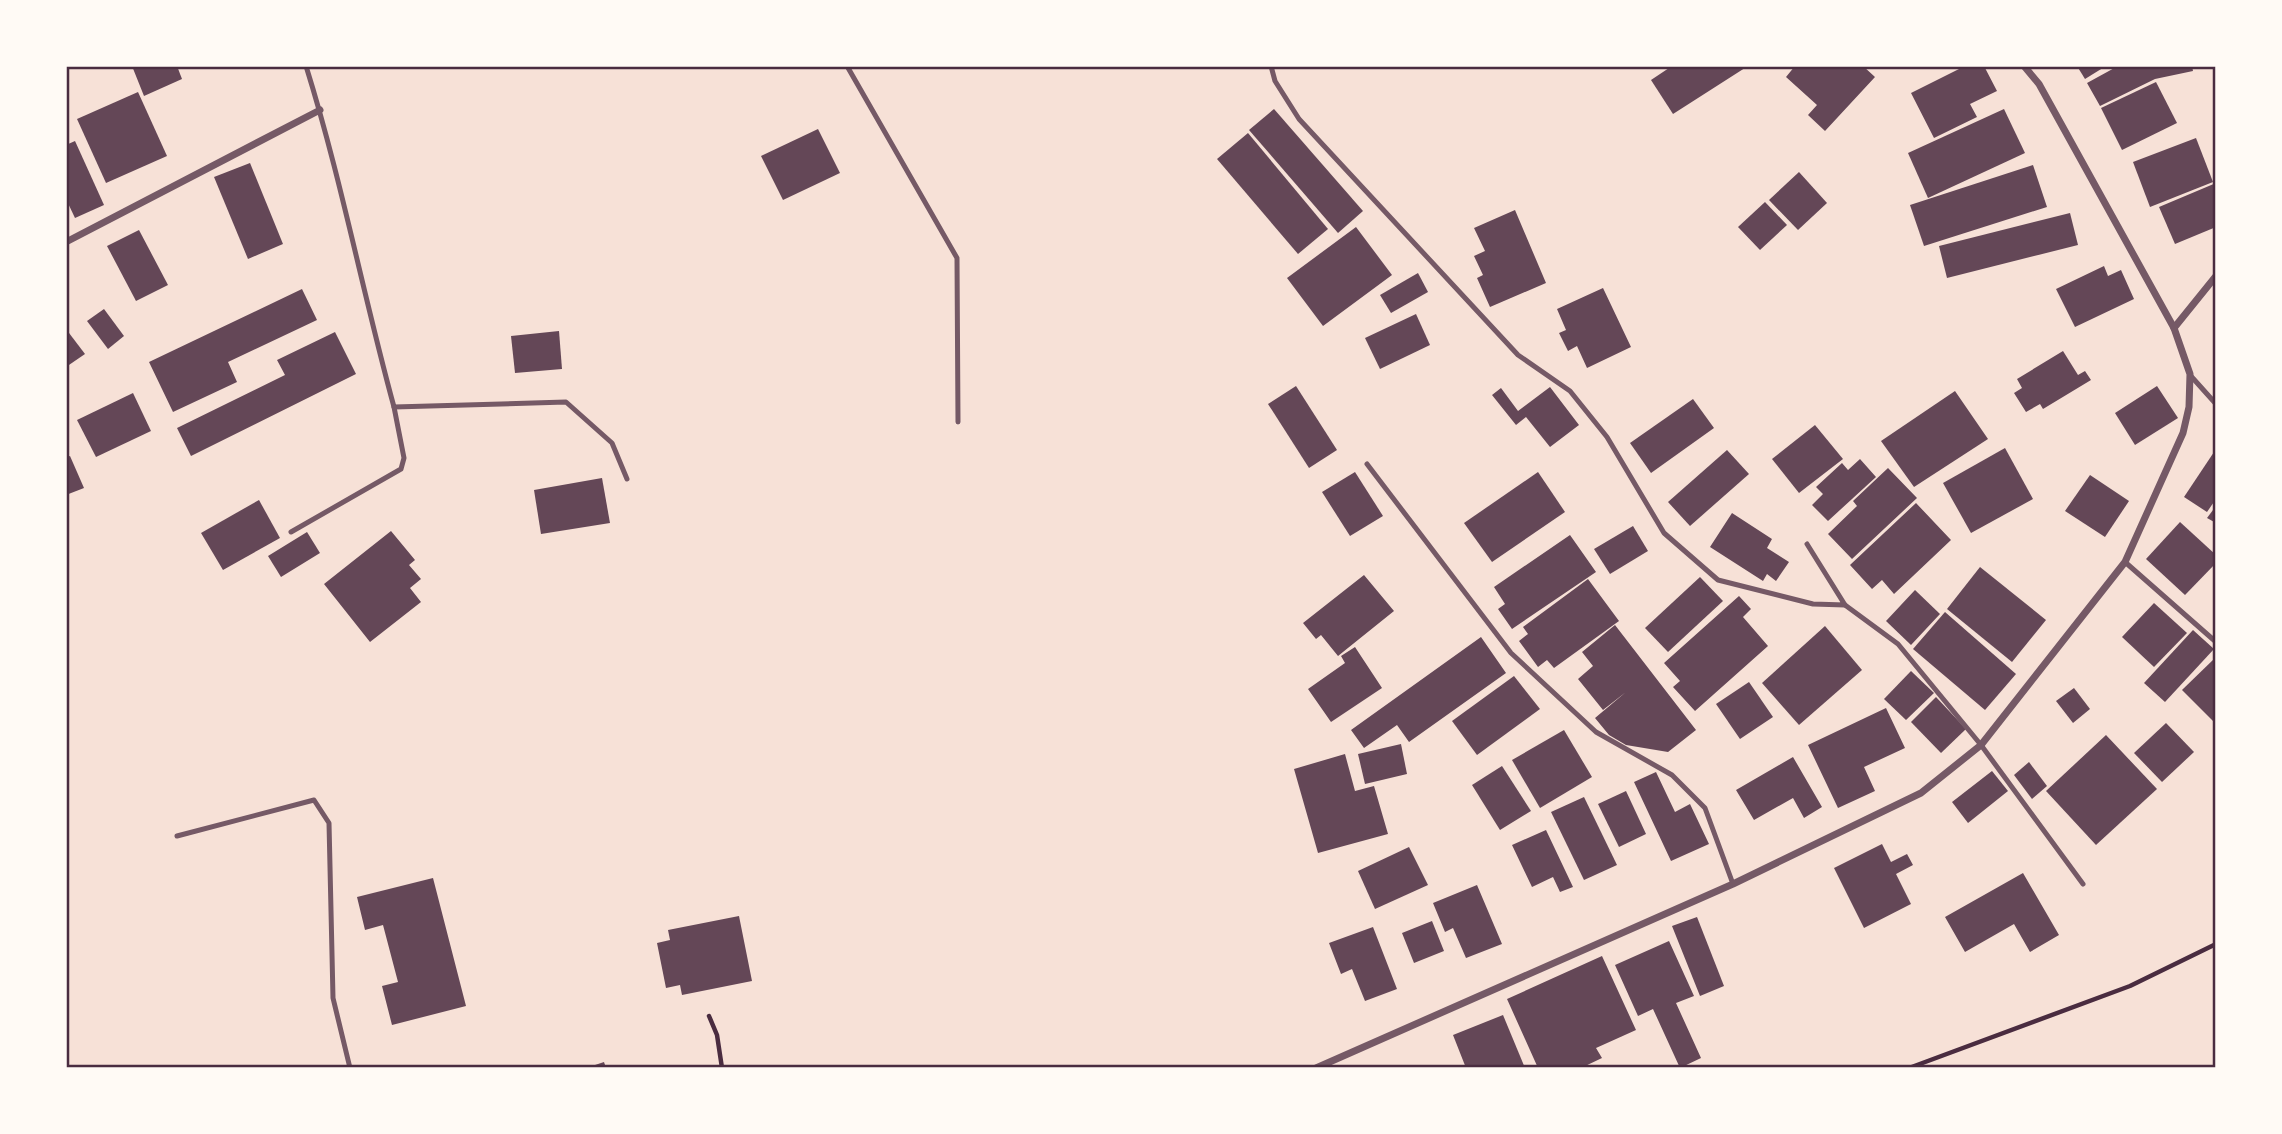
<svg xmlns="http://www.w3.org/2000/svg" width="2282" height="1134" font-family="Roboto,sans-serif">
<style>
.building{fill:#644757}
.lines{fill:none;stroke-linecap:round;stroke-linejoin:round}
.path{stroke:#4a2c40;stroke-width:4.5}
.service{stroke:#755966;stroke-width:5}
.minor{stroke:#755966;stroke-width:7}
.neatline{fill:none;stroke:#4a2c40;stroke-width:2.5}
</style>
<rect width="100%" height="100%" fill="#f7e1d7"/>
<g class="building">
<polygon points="132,66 177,66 182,79 144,96"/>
<polygon points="1672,66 1748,66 1673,114 1651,80"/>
<polygon points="1795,66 1863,66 1875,77 1825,131 1808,115 1817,105 1786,77"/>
<polygon points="1965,66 1984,66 1997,91 1970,104 1977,117 1934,138 1911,93"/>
<polygon points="2077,66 2106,66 2085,79"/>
<polygon points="2118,66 2192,66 2193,71 2155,79 2100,106 2087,83"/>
<polygon points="2156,82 2177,123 2122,150 2101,108"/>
<polygon points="138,92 167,156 106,183 77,119"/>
<polygon points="1274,109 1363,211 1338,233 1249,130"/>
<polygon points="2004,109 2025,153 1928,198 1908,153"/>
<polygon points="818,129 840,173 783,200 761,156"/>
<polygon points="1248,133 1328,229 1298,254 1217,159"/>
<polygon points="2196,138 2213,182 2150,207 2133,162"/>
<polygon points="75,141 104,205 75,218 66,199 66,145"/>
<polygon points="250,163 283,244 248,259 214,177"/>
<polygon points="2033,165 2047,207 1924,246 1910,205"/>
<polygon points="1799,172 1827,203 1798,230 1769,200"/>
<polygon points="2216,183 2216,227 2175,244 2159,207"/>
<polygon points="1765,202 1787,225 1760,250 1738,227"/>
<polygon points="1515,210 1546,283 1490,307 1477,278 1483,275 1474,256 1485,251 1474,228"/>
<polygon points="2070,213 2078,245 1947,278 1939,246"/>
<polygon points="1356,227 1392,275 1323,326 1287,278"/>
<polygon points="139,230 168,285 136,301 107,246"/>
<polygon points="2104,266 2108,276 2121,270 2134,299 2075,327 2056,289"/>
<polygon points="1418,273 1428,292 1391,313 1380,295"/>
<polygon points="1603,288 1631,347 1587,368 1577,346 1568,351 1559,333 1566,330 1557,309"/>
<polygon points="302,289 317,320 228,362 237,382 173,412 149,362"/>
<polygon points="104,309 124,336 108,349 87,321"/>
<polygon points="1416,314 1430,345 1380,369 1365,338"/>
<polygon points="66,329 85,354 66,367"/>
<polygon points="559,331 562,369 515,373 511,336"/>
<polygon points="335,332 356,374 191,456 177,428 285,375 277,360"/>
<polygon points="2063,351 2078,375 2085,371 2091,380 2043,409 2040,404 2026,412 2014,393 2022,388 2017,379"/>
<polygon points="1296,386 1337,450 1309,468 1268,404"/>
<polygon points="2157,386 2178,418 2135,445 2115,413"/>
<polygon points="1550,387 1579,425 1550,447 1526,417 1516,425 1492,395 1501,388 1518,411"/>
<polygon points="1955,391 1988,439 1914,487 1881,441"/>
<polygon points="133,393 151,431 96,457 77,420"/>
<polygon points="1693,399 1714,428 1651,473 1630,443"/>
<polygon points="1815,425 1843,459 1799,493 1772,459"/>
<polygon points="2005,448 2033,499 1971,533 1943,483"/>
<polygon points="2216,449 2216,499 2207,512 2184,497"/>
<polygon points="1727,450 1749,474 1690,526 1668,502"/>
<polygon points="70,456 84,488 66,495 66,457"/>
<polygon points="1860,459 1876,477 1828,521 1812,505 1823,494 1816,487 1842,463 1848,470"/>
<polygon points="1888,468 1917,498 1852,559 1828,534 1857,506 1853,501"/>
<polygon points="1355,472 1383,516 1350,536 1322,492"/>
<polygon points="1538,472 1565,512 1492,562 1464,523"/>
<polygon points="2090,475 2129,501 2105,537 2065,511"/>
<polygon points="602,478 610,523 541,534 534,490"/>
<polygon points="259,500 280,538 223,570 201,533"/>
<polygon points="1916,503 1951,540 1894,594 1882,580 1872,589 1850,565"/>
<polygon points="2216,506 2216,523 2207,518"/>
<polygon points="1732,513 1772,539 1767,548 1789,562 1776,581 1767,574 1763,581 1710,547"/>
<polygon points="2180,522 2216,555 2216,563 2185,595 2146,559"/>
<polygon points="1633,526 1648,551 1610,574 1594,549"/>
<polygon points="391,531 415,560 409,565 421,579 410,588 421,602 370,642 324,584"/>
<polygon points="307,532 320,553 281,577 268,556"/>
<polygon points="1570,535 1596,572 1512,629 1498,609 1505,604 1494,587"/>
<polygon points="1980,567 2046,620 2012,662 1947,609"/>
<polygon points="1364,575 1394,611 1338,656 1321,635 1316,639 1303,623"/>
<polygon points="1700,577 1723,601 1668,652 1645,628"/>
<polygon points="1588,579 1619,621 1554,668 1547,660 1538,667 1519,641 1528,634 1523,627"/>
<polygon points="1915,590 1940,614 1911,645 1886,621"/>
<polygon points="1739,596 1751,609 1743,617 1768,646 1695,711 1673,687 1680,681 1664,663"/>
<polygon points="2154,603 2187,633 2154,667 2122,637"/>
<polygon points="1945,612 2016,674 1985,710 1913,649"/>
<polygon points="1615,625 1696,730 1668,752 1626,745 1609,735 1595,718 1626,692 1603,710 1578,679 1593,666 1582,652"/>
<polygon points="1825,626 1862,670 1799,725 1762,683"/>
<polygon points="2193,630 2214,649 2165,702 2144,683"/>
<polygon points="1481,637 1506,673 1409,742 1397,725 1364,748 1351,730"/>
<polygon points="1355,647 1382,688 1331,722 1308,689 1345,663 1341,656"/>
<polygon points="2216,657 2216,724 2182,690"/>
<polygon points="1911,671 1934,693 1906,720 1884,699"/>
<polygon points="1514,676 1540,709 1477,755 1452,721"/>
<polygon points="1749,682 1773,717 1740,739 1716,704"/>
<polygon points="2074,688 2090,709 2073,723 2056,701"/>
<polygon points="1936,697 1966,729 1941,753 1911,722"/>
<polygon points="1886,708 1905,748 1864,767 1875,791 1838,808 1808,745"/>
<polygon points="2166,723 2194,752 2162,782 2134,753"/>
<polygon points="1564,730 1592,777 1540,808 1512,760"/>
<polygon points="2106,735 2157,789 2096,845 2046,791"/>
<polygon points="1401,744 1407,774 1365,784 1358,754"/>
<polygon points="1345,754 1355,791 1374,786 1388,834 1318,853 1294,769"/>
<polygon points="1793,757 1822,807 1804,818 1793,798 1754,820 1736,790"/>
<polygon points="2029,762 2047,786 2032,799 2014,775"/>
<polygon points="1502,766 1531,811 1500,830 1472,785"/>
<polygon points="1992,771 2008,791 1968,823 1952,802"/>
<polygon points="1656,772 1675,812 1690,804 1709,844 1671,861 1634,782"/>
<polygon points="1626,791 1646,834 1619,847 1598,804"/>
<polygon points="1584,797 1617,865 1584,880 1551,812"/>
<polygon points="1546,830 1573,887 1560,892 1553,877 1532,887 1512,845"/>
<polygon points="1882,844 1891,862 1907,854 1913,865 1896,874 1911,904 1864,928 1834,868"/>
<polygon points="1409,847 1428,885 1375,909 1358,871"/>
<polygon points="2023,873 2059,935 2030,952 2014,924 1965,952 1945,917"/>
<polygon points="433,878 466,1006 392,1025 382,986 398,982 383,925 365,930 357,897"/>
<polygon points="1477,885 1502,944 1466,958 1453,928 1445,932 1433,903"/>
<polygon points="739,916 752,981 682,995 680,985 666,988 657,943 670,940 668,930"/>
<polygon points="1697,917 1724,986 1700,996 1672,926"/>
<polygon points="1432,921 1444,951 1414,963 1402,933"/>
<polygon points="1373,927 1397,989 1365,1001 1352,969 1341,974 1329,943"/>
<polygon points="1669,941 1694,996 1676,1003 1701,1058 1680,1068 1653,1009 1638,1016 1615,965"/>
<polygon points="1602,956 1636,1030 1596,1048 1602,1058 1581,1068 1538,1068 1507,999"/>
<polygon points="1503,1015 1525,1068 1466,1068 1453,1035"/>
<polygon points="604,1062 606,1068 589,1068 589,1067"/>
</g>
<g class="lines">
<g class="path">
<polyline points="709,1016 717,1035 722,1068"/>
<polyline points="1909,1068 2130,986 2216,944"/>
</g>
<g class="service">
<path d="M306 66C341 178 363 294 394 407L566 402 612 443 627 479"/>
<polyline points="847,66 957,258 958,422"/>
<polyline points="1271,66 1275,81 1299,119 1518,355 1570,391 1607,437 1664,533 1718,580 1813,604 1845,605 1807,544"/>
<polyline points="2190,375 2216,404"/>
<polyline points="1367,464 1511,653 1596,732 1672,775 1705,808 1733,884"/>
<polyline points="291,532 401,469 404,458 394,407"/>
<polyline points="2125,562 2216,642"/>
<polyline points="1845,605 1898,644 1981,745 2083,884"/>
<polyline points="177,836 314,800 329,823 333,998 350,1068"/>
</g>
<g class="minor">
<polyline points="66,242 320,110"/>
<polyline points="2174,328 2216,276"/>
<polyline points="1316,1068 1733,884 1921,793 1981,745 2125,562 2183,433 2189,407 2190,374 2174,328 2039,84 2024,66"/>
</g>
</g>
<rect width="2282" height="1134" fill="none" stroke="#fffaf5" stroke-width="136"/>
<rect x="68" y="68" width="2146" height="998" class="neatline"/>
</svg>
